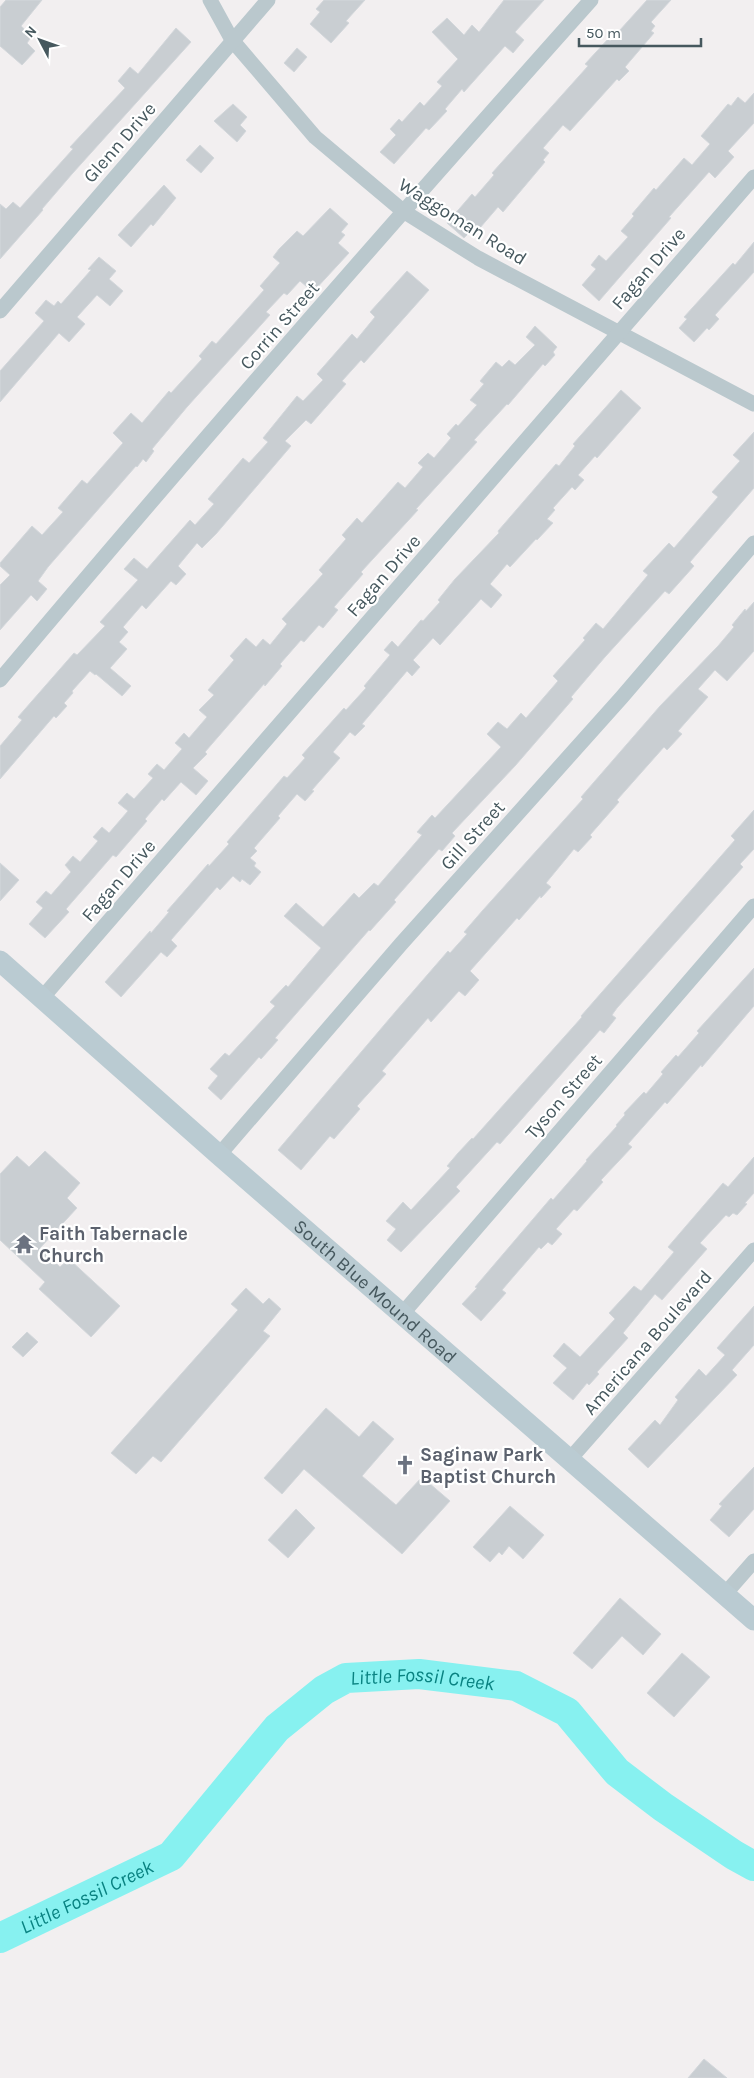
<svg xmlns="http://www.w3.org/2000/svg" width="754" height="2078" font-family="Karla,sans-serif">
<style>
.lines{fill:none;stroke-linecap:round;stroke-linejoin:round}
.river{stroke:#87f1f0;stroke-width:30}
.building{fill:#c9ced2;stroke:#d3d7db}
.minor{stroke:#bac8cd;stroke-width:15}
.secondary{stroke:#bacbd2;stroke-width:21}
.labels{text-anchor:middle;stroke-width:4.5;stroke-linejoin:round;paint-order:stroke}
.street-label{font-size:19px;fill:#46585e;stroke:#fff}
.worship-label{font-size:19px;font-weight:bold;fill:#5b616d;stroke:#fff;text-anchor:start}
.water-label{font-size:20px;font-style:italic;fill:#098281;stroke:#fff}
</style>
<rect width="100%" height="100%" fill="#f2eff0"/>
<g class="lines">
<path class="river" id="s1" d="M0 1938 171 1856 277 1728 324 1690 346 1678 419 1674 516 1686 567 1712 617 1772 663 1807 734 1855 754 1866"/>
</g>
<g class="building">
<polygon points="6,0 42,0 21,26 32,36 27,43 35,51 22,65 0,46 0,7"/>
<polygon points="324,0 365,0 346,21 349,23 331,43 310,24 320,12 316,9"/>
<polygon points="504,0 544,0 515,32 524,40 513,53 505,46 464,92 462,89 445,109 447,111 429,130 426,128 394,164 380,152 396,135 390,129 399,119 402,122 420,102 424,106 442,86 437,82 458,59 432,32 447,18 464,35 472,25 479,32"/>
<polygon points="647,0 671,0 651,22 655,26 651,31 654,33 625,67 629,71 619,81 617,79 570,131 563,125 543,148 549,153 543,160 545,162 503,212 498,207 473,236 470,232 464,238 447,223 472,194 475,197 494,175 492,173 588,66 585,64 608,39 610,41"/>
<polygon points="176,28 191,42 72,174 42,209 43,210 0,259 0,204 6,209 13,202 20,208 73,149 70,147 125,88 118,81 130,67 138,74"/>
<polygon points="297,48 307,57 294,72 284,63"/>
<polygon points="754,93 754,123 728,151 734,157 715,178 709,172 669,217 671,218 599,301 582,285 596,269 591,265 599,255 606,261 628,237 621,231 634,216 632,214 654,188 656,190 684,158 692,165 710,144 701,136 728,104 731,106 738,97 745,103"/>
<polygon points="233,104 247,117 240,125 246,131 237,142 214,121"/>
<polygon points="200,145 214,158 201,173 186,160"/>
<polygon points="164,185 176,198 153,226 151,224 131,247 118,235"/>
<polygon points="330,208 348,224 341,232 345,235 338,243 349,253 313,292 300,281 287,295 284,293 266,312 270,315 187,407 152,449 154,451 146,462 143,459 137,467 136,466 48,567 38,581 47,589 37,601 31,595 0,630 0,585 10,575 0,566 0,563 32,526 42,535 63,512 58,508 82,480 87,484 123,443 113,433 131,413 142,423 169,391 171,393 202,359 199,356 212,341 216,344 264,290 260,286 280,263 273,257 279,249 297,231 303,236"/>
<polygon points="754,242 754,272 715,315 719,319 709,330 707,328 694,342 679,328 687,319 684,317 733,263 735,265"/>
<polygon points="99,257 116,271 109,279 123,291 110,306 97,295 77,317 85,324 69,342 59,333 0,402 0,371 44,321 35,313 46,300 54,306 58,301 61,304 91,270 88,269"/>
<polygon points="407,271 429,290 364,363 361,360 342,381 346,384 311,424 306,420 285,441 291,446 216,534 202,548 197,543 178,566 186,574 176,585 171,581 146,609 142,605 123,627 128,632 119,642 127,649 110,668 131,686 122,696 96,674 95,675 90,671 72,691 73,693 64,703 67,706 56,718 54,716 0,779 0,746 22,720 18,717 74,653 77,655 105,626 100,622 138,580 124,569 134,558 147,569 190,520 195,525 214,504 208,499 243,458 249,463 268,442 263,438 297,396 303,401 323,380 317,374 352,334 357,339 375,317 370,312"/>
<polygon points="535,326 557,347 553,352 555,355 545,366 543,364 508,405 507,404 474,440 477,442 416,509 418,510 361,572 363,574 334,607 338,610 323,628 319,625 304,642 301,640 280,664 282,666 265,686 264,684 205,752 207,754 193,768 208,781 196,795 181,782 164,801 162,799 145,819 147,821 116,857 113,855 66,909 69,912 45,938 29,924 43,908 36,902 46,891 51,895 71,872 65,865 73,856 80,862 98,841 93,837 102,827 109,833 128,811 118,803 127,793 134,799 153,778 148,774 157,764 164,770 182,749 175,743 184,733 189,738 207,717 199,710 214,695 208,690 234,660 230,656 246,638 256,647 263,639 270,645 287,624 282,619 323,574 319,570 346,539 342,535 357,518 362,523 398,482 405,488 423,467 418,463 428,453 434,458 451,438 447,434 456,424 458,426 477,405 470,400 484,384 480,381 496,362 502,367 509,360 515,365 535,345 526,337"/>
<polygon points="621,390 641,408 597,458 595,456 578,475 584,480 575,490 572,487 553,508 555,510 547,519 553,523 537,540 536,539 510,567 507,564 490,584 502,595 491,608 481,599 440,645 433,638 413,660 420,667 412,676 407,671 362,724 365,726 355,736 350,732 333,752 340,758 312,790 314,791 305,801 297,794 278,816 280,818 254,848 257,851 250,858 256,863 254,866 261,872 250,885 242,879 240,882 233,876 220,890 217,887 171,940 177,946 167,957 161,952 121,997 105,982 150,931 151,933 169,912 167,911 208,864 209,866 229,844 227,842 284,776 287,778 297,767 305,758 302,755 344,708 346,710 366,688 364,686 390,655 384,650 392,641 398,647 421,620 423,621 440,602 438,600 455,579 499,533 498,531 556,464 559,466 575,446 573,444"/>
<polygon points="754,432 754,488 690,562 694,566 669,594 665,591 605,657 571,697 573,699 515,766 452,833 455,836 442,851 439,849 394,900 396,902 370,931 369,930 275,1038 278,1040 261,1059 259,1057 221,1100 208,1088 218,1076 210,1069 225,1053 229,1056 275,1006 270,1002 286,985 288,987 321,948 284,916 296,903 323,927 354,893 359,898 374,883 378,886 422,835 417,832 432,815 435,818 501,747 487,734 498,722 507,729 521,713 526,718 558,681 553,676 585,640 583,638 596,623 603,629 648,575 643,571 669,543 674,548 718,497 712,492 740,461 733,455"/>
<polygon points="754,602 754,651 727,681 715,670 698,689 708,697 678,731 682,734 667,750 664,747 617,800 619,802 590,835 592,837 578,852 574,849 546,883 551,887 541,898 540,896 519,920 517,918 470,971 479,980 465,996 459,991 431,1022 428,1018 382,1071 386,1074 357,1106 360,1109 334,1139 330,1136 301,1170 278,1150 396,1011 448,951 450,953 467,934 464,932 483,910 583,799 581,797 660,706 718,646 734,627 732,625 745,609 746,611"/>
<polygon points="754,810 754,849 740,864 743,867 617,1008 612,1015 616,1018 604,1033 600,1030 500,1144 497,1142 456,1187 460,1191 401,1252 387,1240 396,1229 386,1221 403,1202 411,1210 450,1168 447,1166 458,1153 472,1138 473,1139 582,1017 581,1016 735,840 731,836"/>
<polygon points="0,863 19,880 0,901"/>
<polygon points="754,968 754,1006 702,1067 701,1065 667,1104 665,1102 628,1144 632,1147 601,1180 603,1182 577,1211 574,1209 556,1229 562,1234 552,1245 548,1242 541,1249 539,1247 502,1290 506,1293 481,1321 462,1304 477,1288 475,1287 551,1198 553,1200 587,1161 586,1160 617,1126 616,1125 625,1115 624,1113 644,1092 646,1094 663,1074 661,1072 676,1055 678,1057 699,1033 697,1031"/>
<polygon points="45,1151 80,1183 67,1198 77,1208 40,1248 60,1267 69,1259 120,1306 91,1337 39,1289 45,1282 0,1240 0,1174 17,1156 29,1167"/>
<polygon points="754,1157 754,1193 745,1203 747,1204 737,1215 733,1213 729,1217 726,1215 700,1243 707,1249 662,1300 655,1294 623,1333 628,1338 597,1372 599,1374 589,1385 587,1383 573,1400 553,1383 567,1368 553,1356 564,1343 580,1357 615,1319 609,1313 634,1286 641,1291 674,1252 668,1247 723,1183 728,1187"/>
<polygon points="246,1288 263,1304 269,1298 281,1309 263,1331 270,1336 161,1462 153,1456 136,1474 111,1453 238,1310 231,1304"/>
<polygon points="754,1306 754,1345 732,1370 737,1375 648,1468 628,1449 655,1420 660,1425 678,1400 675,1397 699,1369 706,1376 725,1355 717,1348"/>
<polygon points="27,1332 38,1342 23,1357 12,1347"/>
<polygon points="326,1408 359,1437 373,1421 394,1439 362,1476 396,1505 422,1477 450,1501 402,1554 304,1469 282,1494 264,1478"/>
<polygon points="754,1467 754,1509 729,1537 710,1520 722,1506 719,1504"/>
<polygon points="510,1506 544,1535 523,1559 509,1546 502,1555 499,1552 490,1562 473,1547"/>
<polygon points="296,1509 315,1528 288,1558 268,1540"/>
<polygon points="620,1598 661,1634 643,1655 622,1636 592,1669 573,1653"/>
<polygon points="682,1653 710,1677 674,1717 647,1693"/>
<polygon points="704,2059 727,2078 688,2078"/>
</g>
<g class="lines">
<g class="minor">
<polyline points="210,0 232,40 315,137 403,211 478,258 754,404"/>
<polyline points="0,311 268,0"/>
<path d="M0 680C193 450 391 224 591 0"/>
<polyline points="42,998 754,177"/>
<polyline points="219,1155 401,944 622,697 754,543"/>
<polyline points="403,1313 754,906"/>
<polyline points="570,1459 754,1250"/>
<polyline points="725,1594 754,1561"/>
</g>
<path class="secondary" id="s2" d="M0 961 219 1155 754 1620"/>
</g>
<defs>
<symbol id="temple-bare" viewBox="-9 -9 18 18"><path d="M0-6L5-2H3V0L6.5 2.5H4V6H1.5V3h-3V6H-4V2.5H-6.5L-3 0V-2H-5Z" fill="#6b7280" stroke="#fff" stroke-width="2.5" paint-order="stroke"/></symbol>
<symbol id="church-bare" viewBox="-9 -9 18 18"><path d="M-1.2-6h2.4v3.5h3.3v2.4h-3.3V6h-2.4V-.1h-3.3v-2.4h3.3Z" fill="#6b7280" stroke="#fff" stroke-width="2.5" paint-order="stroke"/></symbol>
</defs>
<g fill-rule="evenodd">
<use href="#temple-bare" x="10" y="1230" width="28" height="28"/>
<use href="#church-bare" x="391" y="1451" width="28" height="28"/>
</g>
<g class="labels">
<g class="street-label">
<text transform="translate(119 142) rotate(-49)" y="7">Glenn Drive</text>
<text transform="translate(463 221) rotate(32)" y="7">Waggoman Road</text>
<text transform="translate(648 268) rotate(-49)" y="7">Fagan Drive</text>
<text transform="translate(279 325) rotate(-49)" y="7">Corrin Street</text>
<text transform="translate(383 575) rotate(-49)" y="7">Fagan Drive</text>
<text transform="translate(472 835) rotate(-48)" y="7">Gill Street</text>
<text transform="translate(118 880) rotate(-49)" y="7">Fagan Drive</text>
<text transform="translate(563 1096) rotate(-49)" y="7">Tyson Street</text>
<text dy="7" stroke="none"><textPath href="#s2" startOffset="500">South Blue Mound Road</textPath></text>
<text transform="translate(647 1342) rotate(-49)" y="7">Americana Boulevard</text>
</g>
<g class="worship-label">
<text x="39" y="1240">Faith Tabernacle<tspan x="39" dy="22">Church</tspan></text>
<text x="420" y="1461">Saginaw Park<tspan x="420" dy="22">Baptist Church</tspan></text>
</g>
<g class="water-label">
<text dy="7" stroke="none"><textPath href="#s1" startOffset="518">Little Fossil Creek</textPath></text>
<text dy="7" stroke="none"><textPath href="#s1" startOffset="96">Little Fossil Creek</textPath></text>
</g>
</g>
<g transform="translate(40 40) rotate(311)" stroke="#ffffff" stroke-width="4" paint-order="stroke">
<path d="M0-4L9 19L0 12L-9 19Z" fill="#46585e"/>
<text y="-8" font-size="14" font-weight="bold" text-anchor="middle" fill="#46585e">N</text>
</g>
<path d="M579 38v8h122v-8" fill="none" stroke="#46585e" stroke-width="2.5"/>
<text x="586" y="38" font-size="15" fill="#46585e" stroke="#ffffff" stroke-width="4" paint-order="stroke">50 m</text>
</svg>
